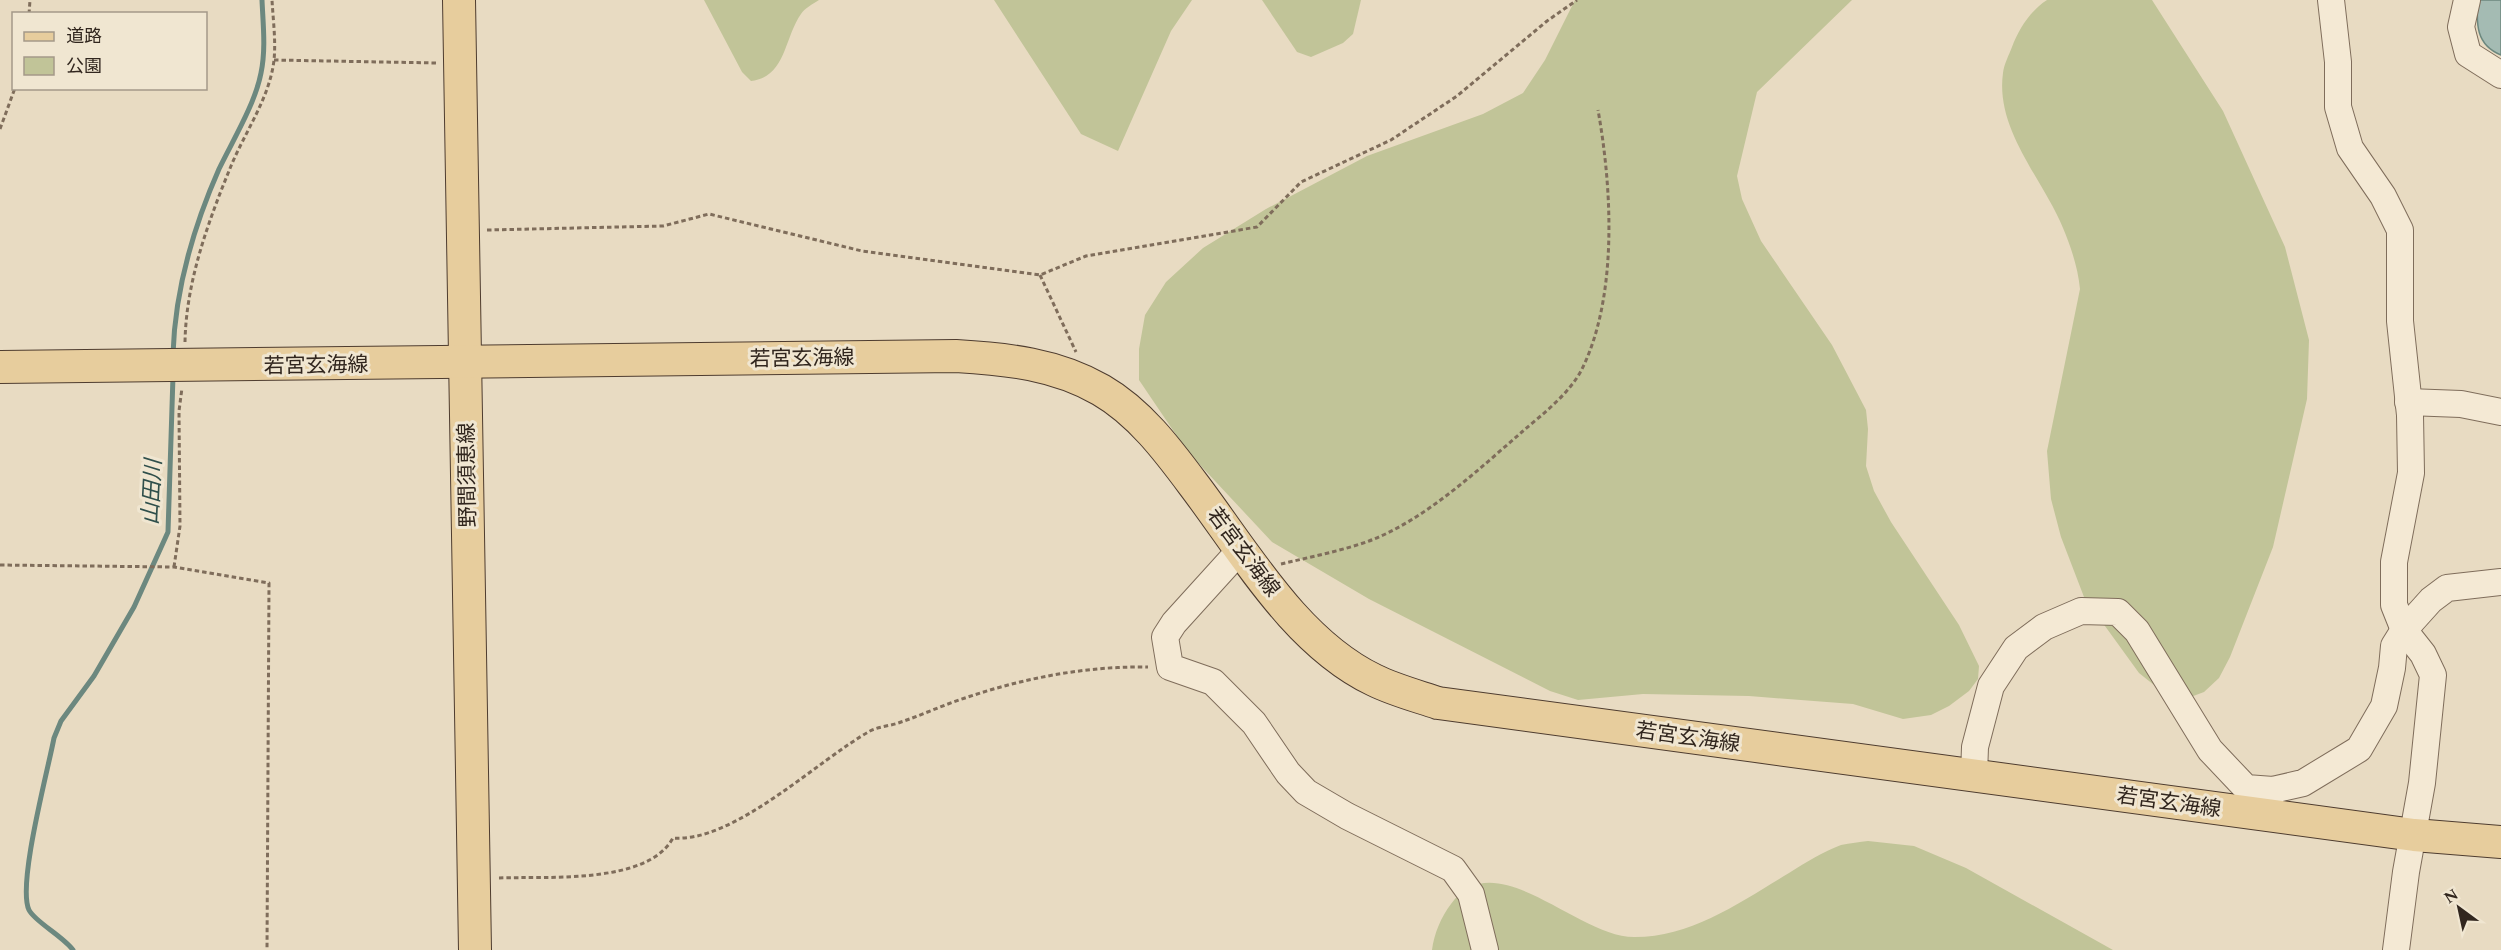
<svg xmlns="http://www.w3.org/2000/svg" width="2501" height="950" font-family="Spectral,'Noto Sans JP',serif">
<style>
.green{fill:#c1c498}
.water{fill:#a4bbb3;stroke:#6c887f;stroke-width:1.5}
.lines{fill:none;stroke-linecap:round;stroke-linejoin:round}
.stream{stroke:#6c887f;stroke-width:5}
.minor-casing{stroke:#7f6d5b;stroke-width:28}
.major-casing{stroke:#4e3c2f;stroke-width:34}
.path{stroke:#7f6d5b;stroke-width:3;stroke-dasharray:4.5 3;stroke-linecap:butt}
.minor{stroke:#f4e9d4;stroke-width:26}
.major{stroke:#e7cd9d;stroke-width:32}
.labels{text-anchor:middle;stroke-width:6;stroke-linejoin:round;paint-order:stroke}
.street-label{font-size:21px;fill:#31261e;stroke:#f0e6d1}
.water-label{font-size:22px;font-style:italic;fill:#2f4f4b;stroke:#f0e6d1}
</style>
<rect width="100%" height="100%" fill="#e8dbc2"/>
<g class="green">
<path d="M704 0H819C813 4 805 8 801 14 784 38 786 77 751 81L742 72Z"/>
<polygon points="994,0 1192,0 1171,31 1118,151 1081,134"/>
<polygon points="1262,0 1361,0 1353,34 1343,43 1311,57 1297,52"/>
<polygon points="1575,0 1852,0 1757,92 1737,176 1742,199 1761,241 1832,345 1866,410 1868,429 1866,466 1874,491 1891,522 1959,625 1979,666 1978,679 1969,691 1949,706 1931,715 1903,719 1853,704 1749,696 1643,694 1578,700 1550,691 1369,599 1272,542 1187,451 1139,380 1139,349 1145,315 1166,282 1203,248 1266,209 1367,156 1483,114 1523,93 1545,60"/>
<path d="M2047 0H2152L2223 111 2285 247 2309 340 2307 399 2273 547 2230 657 2219 678 2204 692 2188 698 2169 697 2139 673 2084 597 2061 537 2051 499 2047 451 2080 289C2078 268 2071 247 2063 228 2043 179 1995 130 2003 73 2004 64 2009 55 2012 47 2019 29 2030 11 2047 0Z"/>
<path d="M1868 841 1914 846 1966 868 2113 950H1432C1434 934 1441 917 1451 904 1495 841 1578 938 1635 937 1692 937 1742 901 1789 873 1806 862 1823 852 1841 845 1850 843 1860 842 1868 841Z"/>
</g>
<path class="water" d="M2478 0H2501V55C2476 45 2476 24 2478 0Z"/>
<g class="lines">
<g class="stream">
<path d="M173 354C175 290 193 228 219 169 233 140 255 104 261 73 266 49 263 24 262 0"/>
<path d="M73 950C63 936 35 922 29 910 17 885 48 770 54 738L61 721 94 676 134 607 168 532 173 376"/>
</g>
<defs>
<g id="minor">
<polyline points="2331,0 2338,62 2338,107 2350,148 2383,196 2400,230 2400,321 2410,415 2411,473 2394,562 2394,605 2404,630 2423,654 2433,675 2422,783 2406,872 2396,950"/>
<polyline points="2467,0 2461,27 2468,54 2501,75"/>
<polyline points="2408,402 2461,404 2501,412"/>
<polyline points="1242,548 1174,623 1165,637 1170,667 1213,682 1254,723 1288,773 1306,792 1347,816 1453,869 1471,894 1485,950"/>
<polyline points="1974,775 1975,747 1991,686 2016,648 2044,627 2081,611 2118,612 2137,631 2210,750 2246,788 2273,790 2303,783 2359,749 2384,706 2392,668 2394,646 2404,630 2431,600 2447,588 2501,582"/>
</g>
<g id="major">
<polyline points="459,0 475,950"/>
<path d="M0 367 956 356C1007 359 1056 364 1101 390 1139 412 1167 449 1193 484 1244 551 1295 642 1374 680 1394 690 1417 696 1438 703L2414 835 2501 842"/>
</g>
</defs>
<use href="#minor" class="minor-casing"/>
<use href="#major" class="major-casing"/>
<g class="path">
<polyline points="29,14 30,0"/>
<polyline points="274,60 437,63"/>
<polyline points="0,129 15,88"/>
<polyline points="487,230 663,226 709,214 862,251 1040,275 1086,256 1257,227 1301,182 1391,140 1457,96 1547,21 1577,0"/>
<polyline points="1040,275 1076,352"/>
<path d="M185 342C186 282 208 222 231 166 245 132 270 97 274 60 276 41 273 19 272 0"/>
<path d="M1281 564C1310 557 1341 551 1369 541 1425 520 1478 470 1523 431 1543 414 1570 393 1582 369 1618 296 1612 188 1598 110"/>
<polyline points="0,565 174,567 269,583 267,950"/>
<polyline points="174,567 180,526 179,411 182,388"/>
<path d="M499 878C547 876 647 885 673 838 734 843 818 760 870 731 880 726 891 726 901 722 922 715 943 705 965 698 1024 678 1086 666 1148 667"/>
</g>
<use href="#minor" class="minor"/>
<use href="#major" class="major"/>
</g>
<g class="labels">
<g class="street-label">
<text transform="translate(802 358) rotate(-1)" y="7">若宮玄海線</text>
<text transform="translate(316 365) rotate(-1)" y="7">若宮玄海線</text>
<text transform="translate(467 475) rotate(-91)" y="7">野間須恵線</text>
<text transform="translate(1244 552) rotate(53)" y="7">若宮玄海線</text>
<text transform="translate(1688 737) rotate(8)" y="7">若宮玄海線</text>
<text transform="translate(2169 802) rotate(8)" y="7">若宮玄海線</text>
</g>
<g class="water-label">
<text transform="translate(151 492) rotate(-87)" y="8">山田川</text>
</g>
</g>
<rect x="12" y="12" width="195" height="78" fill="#f0e6d1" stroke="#a49989" stroke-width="1.5"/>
<rect x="24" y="32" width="30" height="9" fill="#e7cd9d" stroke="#a49989" stroke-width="1.5"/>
<text x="66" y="42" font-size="18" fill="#31261e">道路</text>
<rect x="24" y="57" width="30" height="18" fill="#c1c498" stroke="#a49989" stroke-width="1.5"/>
<text x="66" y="72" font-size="18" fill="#31261e">公園</text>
<g transform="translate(2459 908) rotate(327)" stroke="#f0e6d1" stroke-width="4.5" paint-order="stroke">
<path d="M0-4.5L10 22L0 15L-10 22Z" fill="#31261e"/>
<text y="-9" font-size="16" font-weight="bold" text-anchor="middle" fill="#31261e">N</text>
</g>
</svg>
